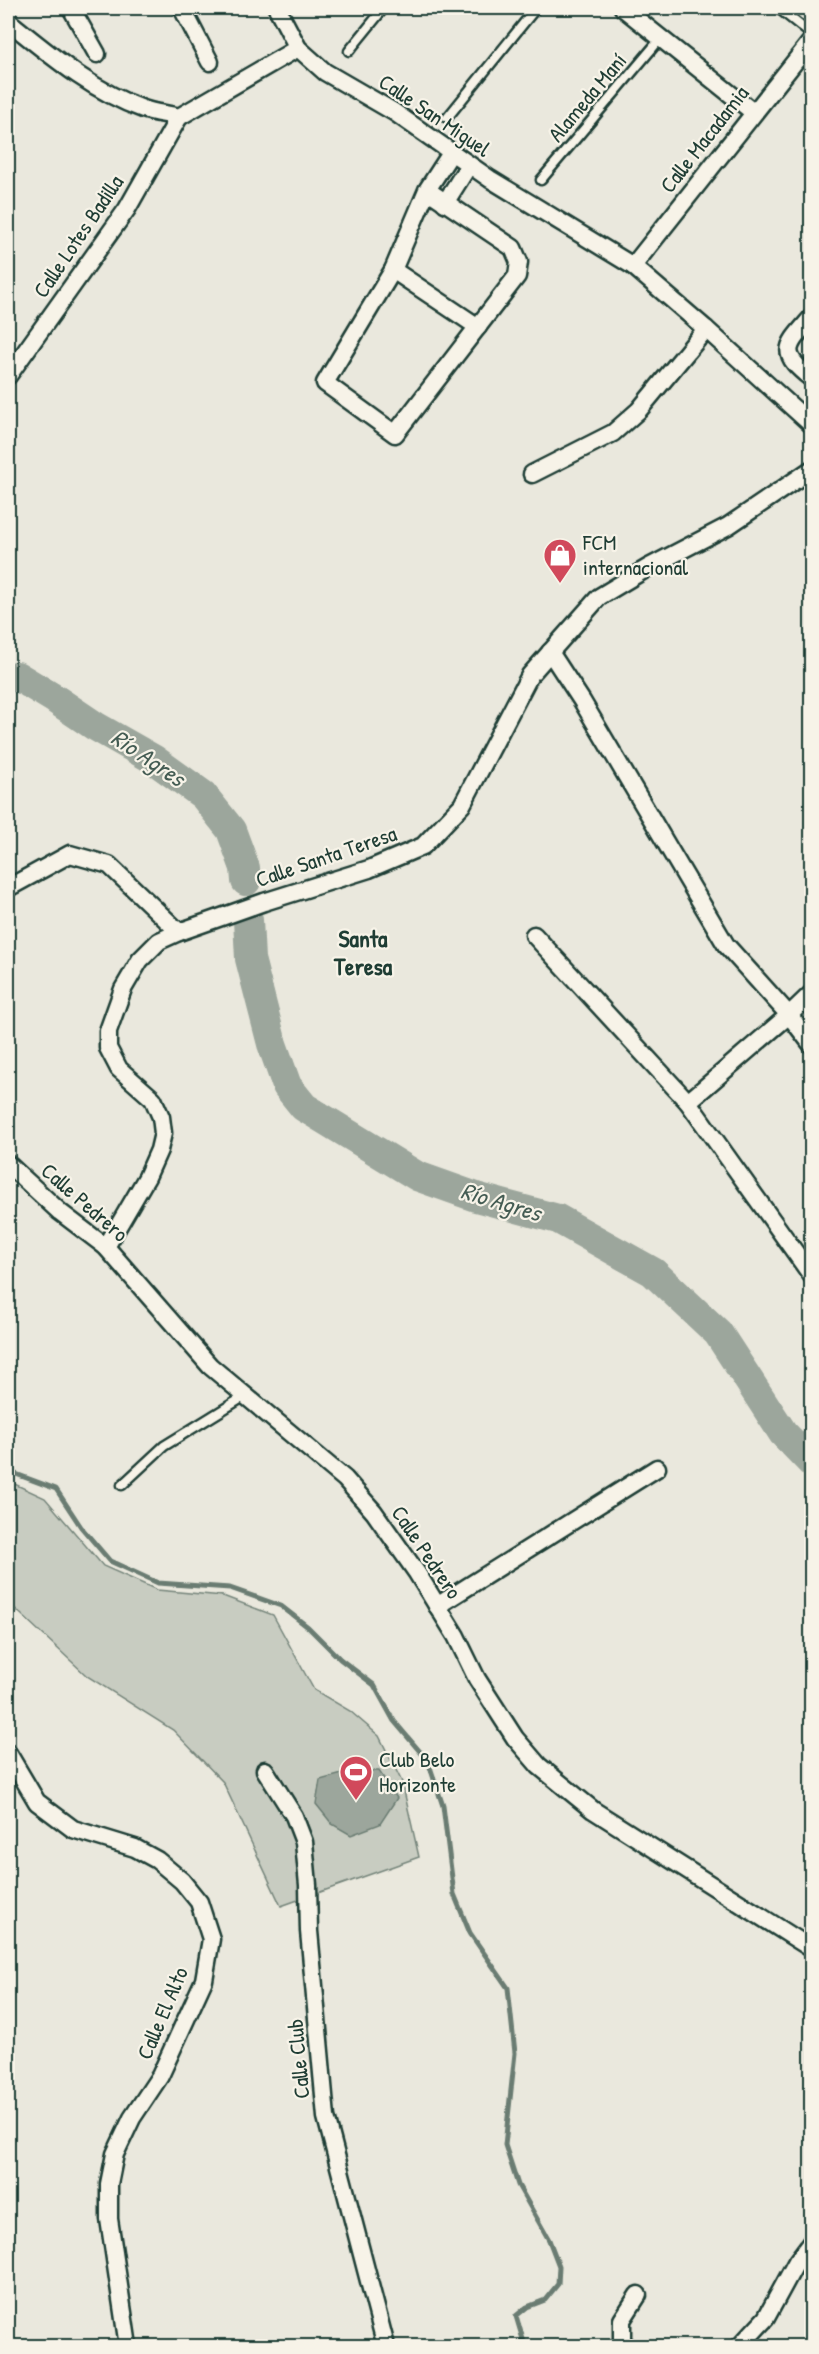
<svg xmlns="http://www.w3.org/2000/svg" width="819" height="2354" font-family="'Patrick Hand',sans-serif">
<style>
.green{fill:#c8ccc1;stroke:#74847a;stroke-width:1.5}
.water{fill:#9ca69c;stroke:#6a7c72;stroke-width:1.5}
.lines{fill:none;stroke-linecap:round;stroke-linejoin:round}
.stream{stroke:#6a7c72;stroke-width:5}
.river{stroke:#9ca69c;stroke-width:30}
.service-casing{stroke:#1f3d34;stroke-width:13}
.minor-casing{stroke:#1f3d34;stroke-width:21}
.service{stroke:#f7f3e8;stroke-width:8}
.minor{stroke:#f7f3e8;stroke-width:16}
.labels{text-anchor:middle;stroke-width:4.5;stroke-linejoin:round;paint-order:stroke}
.street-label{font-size:22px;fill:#1f3d34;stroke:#f7f3e8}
.poi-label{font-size:22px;fill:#1f3d34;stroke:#f7f3e8;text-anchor:start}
.water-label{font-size:24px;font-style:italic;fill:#445c53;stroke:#f7f3e8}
.neighbourhood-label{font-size:24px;font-weight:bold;fill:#1f3d34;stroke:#f7f3e8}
</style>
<rect width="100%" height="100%" fill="#eae8dd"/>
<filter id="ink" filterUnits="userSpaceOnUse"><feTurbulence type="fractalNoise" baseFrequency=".0167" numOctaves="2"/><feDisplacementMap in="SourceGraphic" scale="12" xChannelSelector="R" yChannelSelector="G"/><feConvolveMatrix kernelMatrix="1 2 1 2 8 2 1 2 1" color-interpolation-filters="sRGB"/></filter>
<g filter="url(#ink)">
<polygon class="green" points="8,1481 45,1498 103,1566 157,1590 223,1596 273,1615 314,1690 350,1711 379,1736 402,1782 419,1857 281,1906 223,1782 173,1730 87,1676 8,1602"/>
<polygon class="water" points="353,1771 379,1771 397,1798 380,1824 351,1835 332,1824 316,1804 320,1780"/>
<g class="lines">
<polyline class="stream" points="8,1471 56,1489 81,1527 110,1561 158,1583 230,1588 281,1606 308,1627 340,1659 374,1685 394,1721 428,1761 443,1806 454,1894 470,1933 508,1988 515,2053 505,2145 518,2185 549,2240 559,2266 558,2284 545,2300 527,2307 516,2316 525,2346"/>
<g class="river">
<polyline points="8,678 17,676 55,699 95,726 153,759 203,795 231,830 245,868 246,881"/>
<polyline points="248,920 250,959 272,1044 287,1086 304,1107 417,1176 476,1197 558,1219 653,1272 718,1333 783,1433 812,1463"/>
</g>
<defs>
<g id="service">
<polyline points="778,8 812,35"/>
<polyline points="349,51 384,8"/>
<polyline points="447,118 536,8"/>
<polyline points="541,180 661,38"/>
<polyline points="122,1485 164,1446 245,1396"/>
</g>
<g id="minor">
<polyline points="71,8 97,54"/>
<polyline points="182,8 210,62"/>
<polyline points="277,8 298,48 325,72 394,112 490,179 633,266 706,329 812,425"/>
<polyline points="623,8 753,112"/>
<path d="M8 21C49 54 92 91 143 109 154 113 168 114 179 117L298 48"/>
<polyline points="427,190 513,248 519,262 517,276 395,434 325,383 393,270 427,190 451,153"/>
<polyline points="445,203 469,165"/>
<polyline points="633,266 812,40"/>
<polyline points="393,270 478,327"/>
<path d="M812 317C787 346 777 352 812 379"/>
<polyline points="8,376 127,209 179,117"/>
<polyline points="532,474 613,433 639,410 706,329"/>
<polyline points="550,652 582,701 726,945 789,1015 812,1045"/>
<polyline points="8,888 70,854 109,865 179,932"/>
<polyline points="534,935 688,1102 812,1276"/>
<polyline points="688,1102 789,1015 812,993"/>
<polyline points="8,1164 60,1212 106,1247 210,1366 345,1479 374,1512 417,1573 456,1636 477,1679 515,1738 539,1766 593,1810 812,1949"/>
<polyline points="106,1247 147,1177 159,1150 163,1133 161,1117 153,1099 119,1069 108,1048 108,1031 123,989 140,960 159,941 179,932 264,902 369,869 423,846 462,805 530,675 599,597 649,567 728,526 812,469"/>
<polyline points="437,1606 657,1468"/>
<polyline points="8,1753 37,1802 73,1829 135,1848 157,1860 182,1881 199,1902 211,1939 204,1980 160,2076 132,2118 115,2154 109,2184 109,2219 128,2346"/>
<polyline points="265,1770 294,1816 304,1842 308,1885 309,1931 326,2117 386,2346"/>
<polyline points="622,2346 622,2320 638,2295"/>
<polyline points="740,2346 766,2318 797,2261 812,2241"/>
</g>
</defs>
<use href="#service" class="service-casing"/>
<use href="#minor" class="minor-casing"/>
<use href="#service" class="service"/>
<use href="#minor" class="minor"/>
</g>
</g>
<defs>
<symbol id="shop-pin" viewBox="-11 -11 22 30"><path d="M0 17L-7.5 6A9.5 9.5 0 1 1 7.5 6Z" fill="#d1495b" stroke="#f7f3e8"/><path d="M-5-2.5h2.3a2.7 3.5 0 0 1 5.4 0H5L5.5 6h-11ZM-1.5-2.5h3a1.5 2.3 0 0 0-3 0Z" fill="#fff"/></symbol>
<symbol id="stadium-pin" viewBox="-11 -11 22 30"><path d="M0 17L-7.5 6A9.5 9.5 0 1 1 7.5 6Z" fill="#d1495b" stroke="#f7f3e8"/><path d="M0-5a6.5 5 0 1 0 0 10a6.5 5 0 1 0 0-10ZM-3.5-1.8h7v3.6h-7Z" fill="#fff"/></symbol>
</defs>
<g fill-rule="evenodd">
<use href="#shop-pin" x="541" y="536" width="38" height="52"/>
<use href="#stadium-pin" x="337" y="1753" width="38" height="52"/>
</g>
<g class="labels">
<g class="street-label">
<text transform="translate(587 97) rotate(-50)" y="8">Alameda Maní</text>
<text transform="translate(435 115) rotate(34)" y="8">Calle San Miguel</text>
<text transform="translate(704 139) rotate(-52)" y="8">Calle Macadamia</text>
<text transform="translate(78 236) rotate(-56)" y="8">Calle Lotes Badilla</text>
<text transform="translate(326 856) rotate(-19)" y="8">Calle Santa Teresa</text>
<text transform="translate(85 1202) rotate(41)" y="8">Calle Pedrero</text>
<text transform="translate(427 1552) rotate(56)" y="8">Calle Pedrero</text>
<text transform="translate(162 2013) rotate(-67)" y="8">Calle El Alto</text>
<text transform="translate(298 2059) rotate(-95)" y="8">Calle Club</text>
</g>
<g class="poi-label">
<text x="583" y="550">FCM<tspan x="583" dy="25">internacional</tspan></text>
<text x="379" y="1767">Club Belo<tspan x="379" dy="25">Horizonte</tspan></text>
</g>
<g class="water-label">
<text transform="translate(148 758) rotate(34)" y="8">Río Agres</text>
<text transform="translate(501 1202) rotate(17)" y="8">Río Agres</text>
</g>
<g class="neighbourhood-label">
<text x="363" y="947">Santa<tspan x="363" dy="28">Teresa</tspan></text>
</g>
</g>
<rect width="819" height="2354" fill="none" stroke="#f7f3e8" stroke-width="30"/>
<rect x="15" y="15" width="789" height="2324" fill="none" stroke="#1f3d34" stroke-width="2" filter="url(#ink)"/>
</svg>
